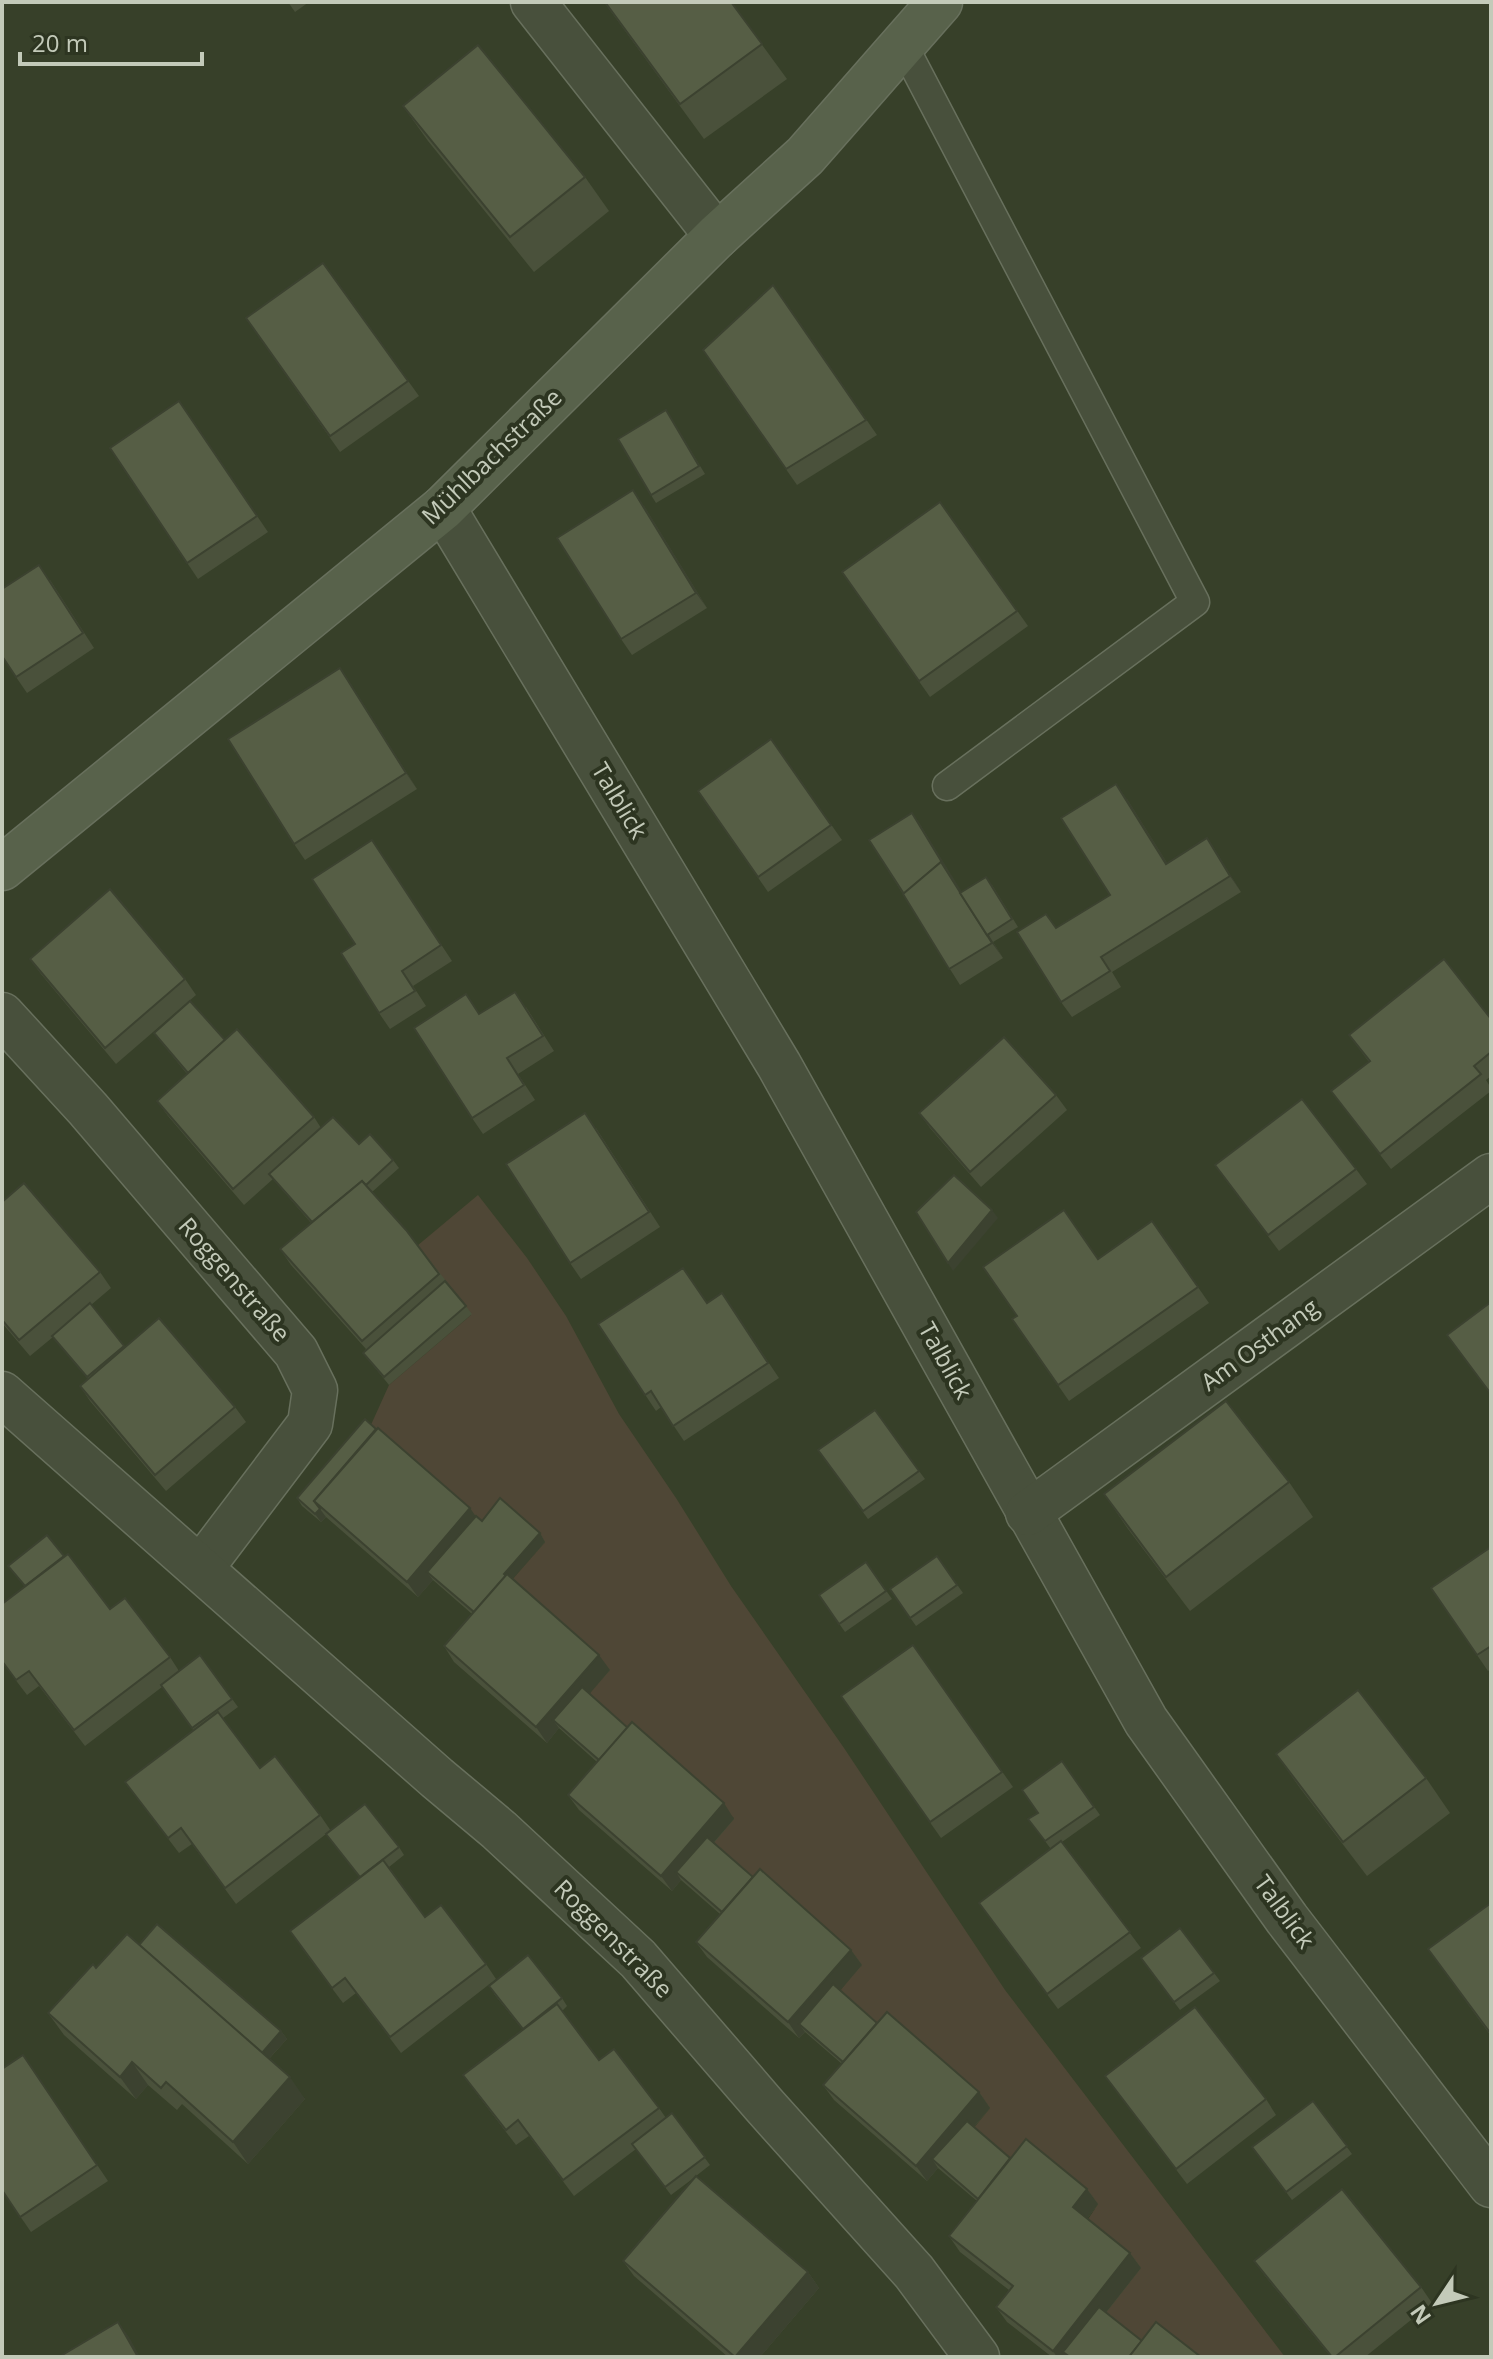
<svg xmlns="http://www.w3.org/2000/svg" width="1493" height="2359" font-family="'Open Sans',sans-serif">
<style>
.green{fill:#4f4736}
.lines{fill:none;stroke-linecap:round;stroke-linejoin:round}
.lane-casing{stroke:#68705d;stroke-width:31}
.street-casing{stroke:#68705d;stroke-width:47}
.secondary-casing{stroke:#68705d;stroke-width:47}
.lane{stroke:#48503c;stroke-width:28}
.street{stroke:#48503c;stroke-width:44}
.secondary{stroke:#58624b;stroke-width:44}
.wall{fill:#4a513b}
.shaded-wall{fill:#3c4230}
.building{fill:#565e45;stroke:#3c4230;stroke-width:2}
.labels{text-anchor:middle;stroke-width:8;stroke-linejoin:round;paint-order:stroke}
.street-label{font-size:24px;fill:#c3cab9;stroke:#2d3521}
</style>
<rect width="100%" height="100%" fill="#374029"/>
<polygon class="green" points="478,1195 527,1258 566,1316 619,1414 676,1498 731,1586 844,1748 1005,1990 1285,2357 1154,2354 1104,2315 1140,2268 1085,2224 1098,2204 1023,2172 973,2129 990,2108 890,2037 839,1992 861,1965 765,1890 712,1845 734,1818 588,1695 609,1670 510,1582 545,1542 487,1529 370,1427 389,1385 471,1315 417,1246"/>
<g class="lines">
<defs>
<polyline id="lane" points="903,45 1195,602 947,786"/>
<g id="street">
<polyline points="533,2 717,236"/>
<polyline points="443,508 779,1065 1146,1721 1287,1919 1491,2185"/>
<polyline points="2,1015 88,1109 296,1352 315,1390 310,1424 201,1568"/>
<polyline points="2,1394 437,1778 499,1830 638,1959 764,2105 914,2272 977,2357"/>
<polyline points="1028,1513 1491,1176"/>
</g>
<polyline id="secondary" points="2,868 443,508 717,236 805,156 940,2"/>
</defs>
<use href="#lane" class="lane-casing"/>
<use href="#street" class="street-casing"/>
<use href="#secondary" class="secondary-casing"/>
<use href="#lane" class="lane"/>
<use href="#street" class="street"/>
<use href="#secondary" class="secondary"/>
</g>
<g class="wall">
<polygon points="288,2 309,2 295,12"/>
<polygon points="604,2 731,2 787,79 704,139"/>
<polygon points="403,106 585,177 609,211 534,272 428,141"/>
<polygon points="323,263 419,396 340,452 246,318"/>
<polygon points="773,285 877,435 797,485 703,350"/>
<polygon points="179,401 268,532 198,579 110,448"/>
<polygon points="666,410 705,474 656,503 651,495"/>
<polygon points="940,502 1028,626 930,697 842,572"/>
<polygon points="644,506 707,608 632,655 621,639"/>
<polygon points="50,580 94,648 27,693 16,677"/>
<polygon points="340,668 417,789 305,860 294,844"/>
<polygon points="771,739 842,840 768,892 698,791"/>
<polygon points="1127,799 1167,863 1207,838 1241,892 1112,972 1121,987 1072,1017 1061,1002 1056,928 1110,895"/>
<polygon points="918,821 961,892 992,885 1018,927 993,942 1003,958 960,985 869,840"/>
<polygon points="372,840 452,961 413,986 426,1006 390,1029 379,1013 355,944"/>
<polygon points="30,959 185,979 196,995 116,1064 41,974"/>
<polygon points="526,1007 554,1051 518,1074 535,1100 483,1134 472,1118 479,1014"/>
<polygon points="1491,1019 1491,1076 1486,1080 1491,1088 1491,1091 1391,1169 1331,1091 1369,1062 1349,1035"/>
<polygon points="154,1033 225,1040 314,1117 321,1128 393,1160 399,1168 372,1192 406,1230 472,1314 389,1385 363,1353 366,1349 291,1265 280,1249 311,1223 273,1179 244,1205 168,1116 157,1101 187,1074"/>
<polygon points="1056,1095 1067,1110 981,1187 930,1128 919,1113"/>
<polygon points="596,1128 660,1227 581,1279 570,1263"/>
<polygon points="1215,1165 1356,1169 1367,1184 1279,1251"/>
<polygon points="2,1202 100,1272 111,1288 91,1305 125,1347 235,1407 246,1422 166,1491 90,1401 80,1386 88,1379 53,1337 30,1356 2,1323"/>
<polygon points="1152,1221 1209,1303 1069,1401 1012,1319"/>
<polygon points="722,1293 779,1378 684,1441 661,1407 656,1411 598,1324 707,1303"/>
<polygon points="818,1450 919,1471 925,1479 868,1519"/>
<polygon points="1289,1482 1313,1517 1190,1611 1128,1529 1104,1494"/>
<polygon points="297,1498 476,1516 482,1521 540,1533 545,1542 512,1579 610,1670 589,1694 734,1819 714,1843 753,1877 851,1950 862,1965 840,1990 877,2023 979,2092 990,2108 974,2127 1010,2158 1087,2189 1098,2204 1087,2219 1130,2253 1141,2268 1106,2313 1142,2341 1201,2357 1052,2357 1007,2322 996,2307 1009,2290 960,2252 949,2236 977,2201 938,2168 927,2181 834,2100 823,2085 842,2064 805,2032 799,2038 707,1957 696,1942 720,1914 681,1880 672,1891 579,1810 568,1795 597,1762 559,1728 547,1743 454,1662 444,1646 472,1614 433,1580 418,1597 326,1517 321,1522 302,1506"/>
<polygon points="1491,1547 1491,1669 1488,1671 1431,1588"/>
<polygon points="937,1556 963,1593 916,1626 890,1589"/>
<polygon points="65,1557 110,1609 170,1657 179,1671 200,1655 238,1707 223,1718 260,1768 320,1815 331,1831 399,1847 404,1855 389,1867 425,1917 486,1964 496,1979 401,2053 356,1993 343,2003 301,1947 360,1878 326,1834 236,1904 192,1844 179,1853 125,1782 193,1730 162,1687 85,1746 39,1686 27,1695 2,1662 2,1604 25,1587 8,1566"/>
<polygon points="866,1562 892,1599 845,1632 819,1595"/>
<polygon points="913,1645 1013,1787 941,1838 841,1696"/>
<polygon points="1276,1754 1426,1778 1450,1813 1367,1876 1300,1788"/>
<polygon points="1062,1761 1100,1815 1062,1842 1141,1948 1058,2009 979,1903 1051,1849 1028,1819 1038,1813"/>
<polygon points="1491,1903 1491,2036 1428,1949"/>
<polygon points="1180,1928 1220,1981 1180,2010 1141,1958"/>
<polygon points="139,1945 281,2031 287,2039 269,2059 305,2099 248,2164 182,2104 177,2110 148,2085 136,2099 64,2035 48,2013 96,1968"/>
<polygon points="494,1994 562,1998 567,2006 562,2011 599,2060 659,2108 666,2118 672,2113 710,2165 696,2176 808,2272 819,2288 760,2357 728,2357 634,2276 623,2261 695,2177 671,2195 636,2149 574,2196 529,2136 516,2145 474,2090 463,2075 523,2030"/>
<polygon points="23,2055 108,2181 31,2232 2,2190"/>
<polygon points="1105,2076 1266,2099 1276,2115 1187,2184"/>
<polygon points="1313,2101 1352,2154 1292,2200 1252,2147"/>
<polygon points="1254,2261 1421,2287 1432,2303 1365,2357 1331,2357 1265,2276"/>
</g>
<g class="shaded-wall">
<polygon points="633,490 644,506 707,608 696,593"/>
<polygon points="340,668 351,684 417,789 406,773"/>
<polygon points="1116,784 1127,799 1177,879 1166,864"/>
<polygon points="912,813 918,821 1003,958 992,943"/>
<polygon points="1207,838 1218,854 1241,892 1230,876"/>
<polygon points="992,1210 998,1218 953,1271 948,1263"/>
<polygon points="470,1508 481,1524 427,1572 433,1580 418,1597 407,1582"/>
<polygon points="320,1509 326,1517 321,1522 315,1514"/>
<polygon points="540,1533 545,1542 510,1582 504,1574"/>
<polygon points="599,1655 610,1670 561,1727 553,1720 559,1728 547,1743 536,1727"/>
<polygon points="724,1803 734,1819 683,1878 676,1872 681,1880 672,1891 661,1876"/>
<polygon points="851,1950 862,1965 806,2030 799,2024 805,2032 799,2038 788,2022"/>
<polygon points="281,2031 287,2039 265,2063 259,2055"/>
<polygon points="132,2062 148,2085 136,2099 120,2077"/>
<polygon points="290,2077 305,2099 248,2164 233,2142"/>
<polygon points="979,2092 990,2108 940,2166 932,2159 938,2168 927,2181 916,2166"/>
<polygon points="1087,2189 1098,2204 1084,2223 1073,2207"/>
<polygon points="1130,2253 1141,2268 1071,2357 1063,2352 1067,2357 1057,2357 1053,2351"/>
<polygon points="808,2272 819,2288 760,2357 735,2357"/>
<polygon points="118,2322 129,2337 140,2357 138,2357"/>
</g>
<g class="building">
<polygon points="605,2 731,2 762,44 680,104"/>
<polygon points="478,45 585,177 510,237 403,106"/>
<polygon points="323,263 408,381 330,436 246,318"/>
<polygon points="773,285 866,420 786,469 703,350"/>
<polygon points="179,401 257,516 187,563 110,448"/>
<polygon points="666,410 699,466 651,495 618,439"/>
<polygon points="633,490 696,593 621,639 557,538"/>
<polygon points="940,502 1017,611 919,681 842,572"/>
<polygon points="39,565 83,633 16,677 2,656 2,589"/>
<polygon points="340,668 406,773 294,844 228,739"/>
<polygon points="771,739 831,825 758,877 698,791"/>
<polygon points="1116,784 1166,864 1207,838 1230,876 1101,957 1110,971 1061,1002 1017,932 1046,914 1056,928 1110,895 1061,818"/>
<polygon points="912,813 946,869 941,862 904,894 869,840"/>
<polygon points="372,840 441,945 402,971 415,991 379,1013 341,953 355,944 312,879"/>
<polygon points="941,862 992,943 949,969 903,894"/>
<polygon points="986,877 1012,919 987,935 960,893"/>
<polygon points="110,889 185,979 105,1048 30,959"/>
<polygon points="1444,959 1491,1019 1491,1052 1474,1066 1481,1074 1380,1154 1331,1091 1370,1061 1349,1035"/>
<polygon points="515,992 543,1036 507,1058 524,1085 472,1118 414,1028 466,994 479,1014"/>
<polygon points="190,1001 225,1040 188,1073 154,1033"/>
<polygon points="237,1029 314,1117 233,1189 157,1101"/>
<polygon points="1004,1037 1056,1095 970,1172 919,1113"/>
<polygon points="1302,1099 1356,1169 1268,1235 1215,1165"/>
<polygon points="585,1113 649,1212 570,1263 506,1164"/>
<polygon points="333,1117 359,1144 370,1134 393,1160 366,1185 362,1181 312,1222 269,1174"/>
<polygon points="954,1175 992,1210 948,1263 916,1212"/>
<polygon points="362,1181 406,1230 439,1274 362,1341 280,1249"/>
<polygon points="24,1183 100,1272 19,1340 2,1320 2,1202"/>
<polygon points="1064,1210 1098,1259 1152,1221 1198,1287 1058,1385 1012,1319 1017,1316 983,1267"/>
<polygon points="683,1268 707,1303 722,1293 768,1363 673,1426 651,1391 645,1395 598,1324"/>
<polygon points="445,1281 466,1306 384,1377 363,1353"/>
<polygon points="1491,1302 1491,1394 1447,1335"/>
<polygon points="90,1303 124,1346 87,1377 52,1336"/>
<polygon points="159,1318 235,1407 155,1475 80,1386"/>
<polygon points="1226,1401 1289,1482 1166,1577 1104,1494"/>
<polygon points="875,1410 919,1471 863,1511 818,1450"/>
<polygon points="365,1419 376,1429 314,1501 320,1509 315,1514 297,1498"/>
<polygon points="378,1428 470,1508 407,1582 314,1501"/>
<polygon points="500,1498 540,1533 504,1574 506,1576 474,1612 427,1572 476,1516 482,1521"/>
<polygon points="47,1535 64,1556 25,1586 8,1566"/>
<polygon points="1491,1547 1491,1646 1477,1655 1431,1588"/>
<polygon points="68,1554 110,1609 125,1598 170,1657 74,1730 29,1671 16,1680 2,1661 2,1604"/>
<polygon points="937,1556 957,1585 910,1618 890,1589"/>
<polygon points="866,1562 886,1591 839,1624 819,1595"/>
<polygon points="507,1574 599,1655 536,1727 444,1646"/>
<polygon points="913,1645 1002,1772 930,1822 841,1696"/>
<polygon points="200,1655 232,1699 192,1728 161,1685"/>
<polygon points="582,1687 628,1728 599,1760 553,1720"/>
<polygon points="1358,1690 1426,1778 1343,1842 1276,1754"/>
<polygon points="218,1712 260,1768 275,1756 320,1815 225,1888 181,1828 168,1838 125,1782"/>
<polygon points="632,1722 724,1803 661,1876 568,1795"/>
<polygon points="1062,1761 1094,1807 1045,1841 1028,1819 1038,1813 1022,1790"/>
<polygon points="365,1804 399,1847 360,1877 326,1834"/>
<polygon points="707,1837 753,1877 722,1912 676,1872"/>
<polygon points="1061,1841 1130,1932 1047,1994 979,1903"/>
<polygon points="383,1860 425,1917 441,1905 486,1964 390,2037 345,1978 332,1988 290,1931"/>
<polygon points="760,1869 851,1950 788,2022 696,1942"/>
<polygon points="1491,1903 1491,2034 1428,1949"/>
<polygon points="157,1924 281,2031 262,2053 139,1945"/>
<polygon points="1180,1928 1214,1973 1174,2002 1141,1958"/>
<polygon points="127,1934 290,2077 233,2142 166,2082 161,2088 132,2062 120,2077 48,2013 93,1964 96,1968"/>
<polygon points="528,1955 562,1998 523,2029 489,1986"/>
<polygon points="833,1984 877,2023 843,2062 799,2024"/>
<polygon points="557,2004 599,2060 614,2049 659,2108 563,2180 518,2120 506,2130 463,2075"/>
<polygon points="1195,2007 1266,2099 1176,2169 1105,2076"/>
<polygon points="887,2012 979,2092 916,2166 823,2085"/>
<polygon points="23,2055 97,2165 20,2217 2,2190 2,2069"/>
<polygon points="1313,2101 1347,2146 1286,2192 1252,2147"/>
<polygon points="672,2113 705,2157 665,2187 632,2144"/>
<polygon points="967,2121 1010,2158 978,2199 932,2159"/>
<polygon points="1026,2139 1087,2189 1073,2207 1130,2253 1053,2351 996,2307 1013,2286 949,2236"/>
<polygon points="696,2176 808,2272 735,2357 623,2261"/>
<polygon points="1342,2189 1421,2287 1335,2357 1332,2357 1254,2261"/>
<polygon points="1099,2307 1142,2341 1129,2357 1070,2357 1063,2352"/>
<polygon points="118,2322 138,2357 59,2357"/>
<polygon points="1156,2322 1201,2357 1129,2357"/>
</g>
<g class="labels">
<g class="street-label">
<text transform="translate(492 457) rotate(-44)" y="8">Mühlbachstraße</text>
<text transform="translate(619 801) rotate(59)" y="8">Talblick</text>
<text transform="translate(234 1280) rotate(49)" y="8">Roggenstraße</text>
<text transform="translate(1260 1345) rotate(-36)" y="8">Am Osthang</text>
<text transform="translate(945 1361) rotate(61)" y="8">Talblick</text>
<text transform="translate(1284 1912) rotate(54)" y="8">Talblick</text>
<text transform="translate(613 1939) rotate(45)" y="8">Roggenstraße</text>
</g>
</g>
<rect width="1493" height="2359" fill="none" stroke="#c3cab9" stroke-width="8"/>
<g transform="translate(1437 2303) rotate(235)" stroke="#2d3521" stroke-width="6" paint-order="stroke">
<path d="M0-6L14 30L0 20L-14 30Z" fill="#c3cab9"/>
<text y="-12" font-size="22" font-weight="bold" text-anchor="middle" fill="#c3cab9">N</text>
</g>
<path d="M20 52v12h182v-12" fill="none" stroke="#c3cab9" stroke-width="4"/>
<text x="32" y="52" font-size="24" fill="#c3cab9" stroke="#2d3521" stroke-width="6" paint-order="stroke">20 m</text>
</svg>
